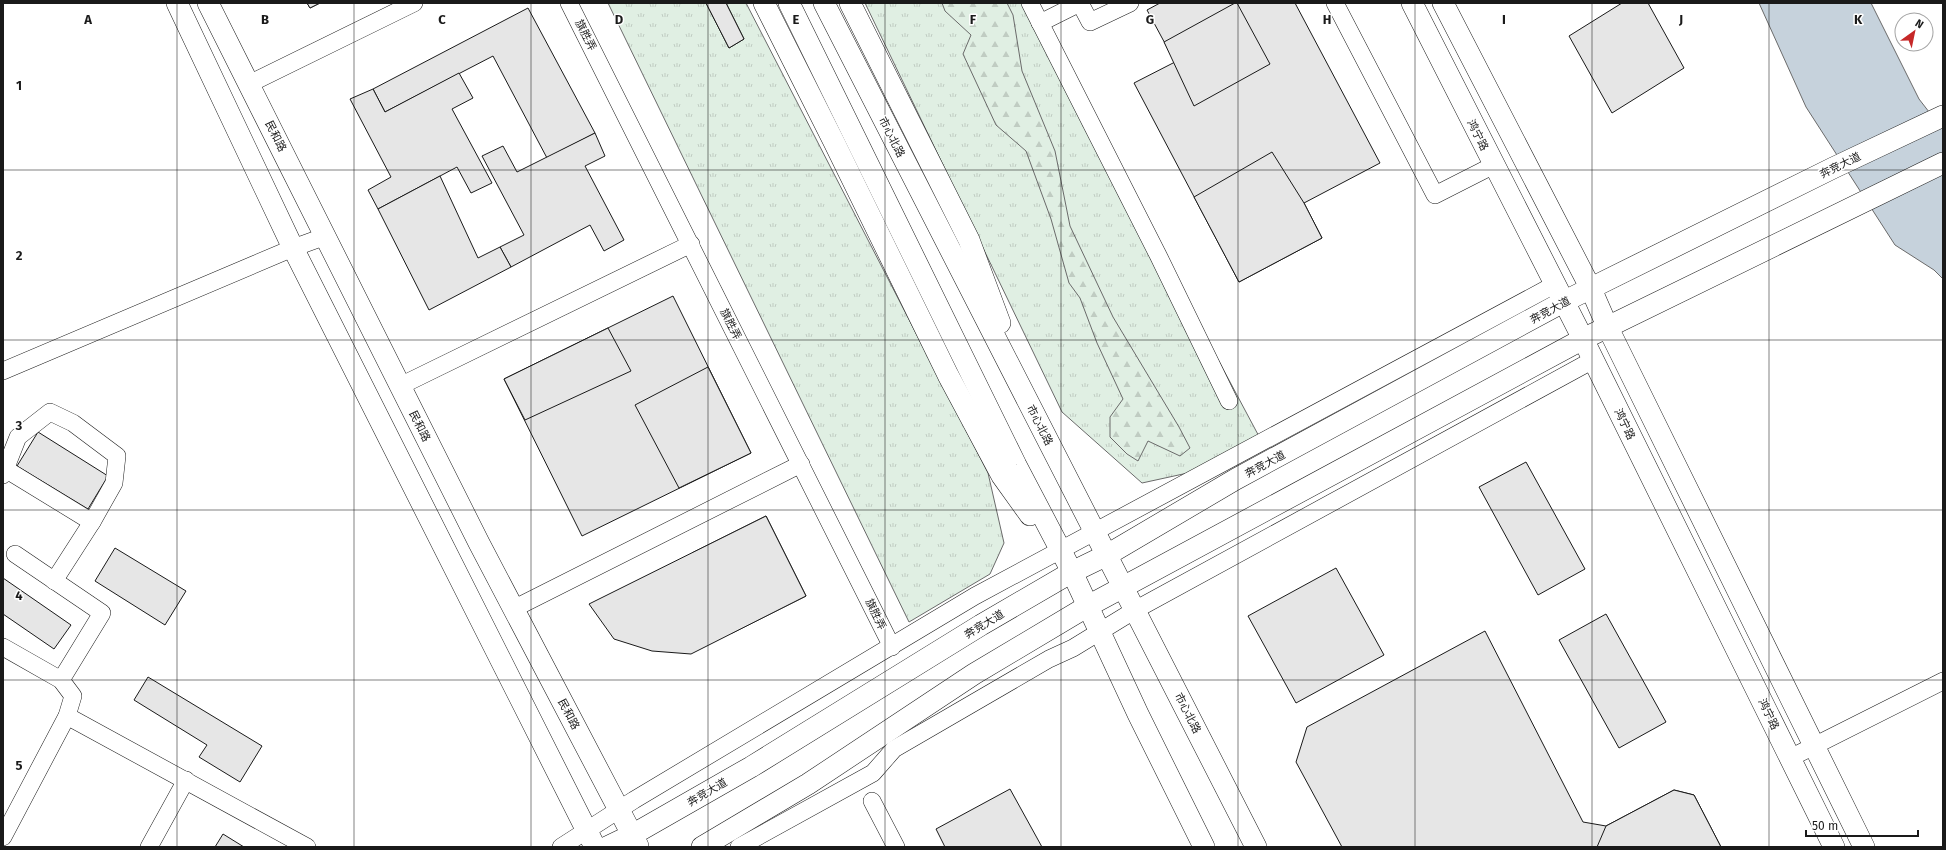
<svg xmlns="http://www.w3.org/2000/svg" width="1946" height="850" font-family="'Fira Sans','Noto Sans SC',sans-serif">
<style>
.grass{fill:url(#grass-tufts);stroke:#6a6a6a}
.forest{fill:url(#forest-firs);stroke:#6a6a6a}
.water{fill:#c6d2dc;stroke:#6a6a6a}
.building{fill:#e6e6e6;stroke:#1a1a1a}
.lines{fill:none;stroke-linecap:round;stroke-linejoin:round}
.minor-casing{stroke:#1a1a1a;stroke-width:18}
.major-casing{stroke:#1a1a1a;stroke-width:22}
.minor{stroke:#fff;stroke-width:17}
.major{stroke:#fff;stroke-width:21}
.grid{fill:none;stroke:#1a1a1a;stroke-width:1;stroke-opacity:0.55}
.labels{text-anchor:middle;stroke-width:3;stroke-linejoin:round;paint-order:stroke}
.street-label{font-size:11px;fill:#1a1a1a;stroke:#fff}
.grid-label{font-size:13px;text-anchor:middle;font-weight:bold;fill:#1a1a1a;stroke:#fff;stroke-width:3;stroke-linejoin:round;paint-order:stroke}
</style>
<defs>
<pattern id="grass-tufts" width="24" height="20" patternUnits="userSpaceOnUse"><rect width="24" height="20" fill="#e0efe3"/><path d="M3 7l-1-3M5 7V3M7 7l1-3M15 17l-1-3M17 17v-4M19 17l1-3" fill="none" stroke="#c0ccc2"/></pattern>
<pattern id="forest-firs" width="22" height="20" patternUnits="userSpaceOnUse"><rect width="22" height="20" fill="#e0efe3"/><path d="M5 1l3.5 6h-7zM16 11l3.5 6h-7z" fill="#c0ccc2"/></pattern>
</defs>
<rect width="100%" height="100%" fill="#fff"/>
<g class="grass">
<polygon points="608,3 746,3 988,473 1004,543 990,574 909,622"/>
<polygon points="865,3 1028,3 1262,442 1229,464 1142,483 1062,412"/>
</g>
<polygon class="forest" points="942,3 1007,3 1013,15 1022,71 1055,151 1070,226 1113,317 1179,427 1190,448 1180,456 1148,441 1138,461 1127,454 1110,437 1110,417 1123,399 1097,343 1080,298 1069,283 1051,219 1026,151 996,125 963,54 971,35 945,11"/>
<polygon class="water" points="1759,3 1871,3 1919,99 1943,130 1943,279 1934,270 1895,245 1806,107"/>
<g class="building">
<polygon points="307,3 320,3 310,8"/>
<polygon points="307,3 320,3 310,8"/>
<polygon points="706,3 726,3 744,39 729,48"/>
<polygon points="706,3 726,3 744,39 729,48"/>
<polygon points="1160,3 1295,3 1380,163 1304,203 1322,238 1239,282 1134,83 1175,62 1147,10"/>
<polygon points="1235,3 1237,3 1270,64 1194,106 1164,42"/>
<polygon points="1622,3 1648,3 1684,68 1612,113 1569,36"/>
<polygon points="528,8 595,133 547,158 493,56 385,112 373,89"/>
<polygon points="459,73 473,98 452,109 492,183 471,193 457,167 378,209 368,190 391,177 350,99 373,89 385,112"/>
<polygon points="595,133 605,156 585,166 624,240 604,251 590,225 511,267 500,247 524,235 482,156 503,146 517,172"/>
<polygon points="1272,152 1304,203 1322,238 1239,282 1194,197"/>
<polygon points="440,176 478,258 500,247 511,267 429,310 378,209"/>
<polygon points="673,296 751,453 582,536 504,379"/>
<polygon points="608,328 631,371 525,420 504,379"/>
<polygon points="708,367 751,453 679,488 635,405"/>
<polygon points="38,432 108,476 88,509 17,466"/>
<polygon points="1526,462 1585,569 1538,595 1479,487"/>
<polygon points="766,516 806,596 732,633 692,553"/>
<polygon points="766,516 806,596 691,654 652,651 614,639 589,604"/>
<polygon points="115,548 186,591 165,625 95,581"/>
<polygon points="1336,568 1384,655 1296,703 1248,616"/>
<polygon points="3,578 71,625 54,649 3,614"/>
<polygon points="1606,614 1666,722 1619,748 1559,640"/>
<polygon points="1485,631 1583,822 1606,826 1674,790 1694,795 1721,847 1342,847 1296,762 1307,727"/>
<polygon points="148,677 262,746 240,782 199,757 207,745 134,700"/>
<polygon points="1010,789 1042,847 945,847 936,829"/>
<polygon points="1674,790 1694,795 1721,847 1597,847 1606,826"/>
<polygon points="223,834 244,847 215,847"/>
</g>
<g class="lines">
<defs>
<g id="minor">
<polyline points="569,3 892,647"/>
<polyline points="1030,3 1158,255 1229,401"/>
<polyline points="1080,3 1090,22 1130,3"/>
<polyline points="1335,3 1435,195 1494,165"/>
<polyline points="1040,23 1080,3"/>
<polyline points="249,84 414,3"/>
<polyline points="3,371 293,248 326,236"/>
<polyline points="400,386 691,244"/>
<polyline points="3,475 18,437 50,412 73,423 117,456 114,483 92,522 7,470"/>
<polyline points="15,554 102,613 61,680"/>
<polyline points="54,581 92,522"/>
<polyline points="513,609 801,464"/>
<polyline points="3,647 61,680 73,696 67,716 3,837"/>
<polyline points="67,716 307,847"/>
<polyline points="1790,758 1943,681"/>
<polyline points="872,801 896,847"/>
<polyline points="149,847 186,780"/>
<polyline points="561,847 634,800 975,596 1554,285"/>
<polyline points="739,847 873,773 894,749 1049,659 1073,648 1135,610 1593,360"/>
</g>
<g id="major">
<polyline points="177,3 293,248 595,847"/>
<polyline points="208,3 479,543 638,846"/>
<polyline points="764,3 834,142 948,375 1002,476 1030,515"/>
<polyline points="789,3 1016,465 1072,572 1138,714 1204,847"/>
<polyline points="824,3 1256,847"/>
<polyline points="850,3 969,240 1000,323"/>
<polyline points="1412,3 1583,339 1834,847"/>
<polyline points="1443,3 1591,289 1608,328 1864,847"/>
<polyline points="607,847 632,835 751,767 981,625 1072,572 1107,555 1236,479 1563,302 1833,168 1943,116"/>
<polyline points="702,847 808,784 974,674 1088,606 1583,339 1943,163"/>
</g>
</defs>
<use href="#minor" class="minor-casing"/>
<use href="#major" class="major-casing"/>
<use href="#minor" class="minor"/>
<use href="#major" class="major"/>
</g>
<path class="grid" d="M177 3V847M354 3V847M531 3V847M708 3V847M885 3V847M1061 3V847M1238 3V847M1415 3V847M1592 3V847M1769 3V847M3 170H1943M3 340H1943M3 510H1943M3 680H1943"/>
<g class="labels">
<g class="street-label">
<text transform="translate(586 35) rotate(63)" y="4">旗胜弄</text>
<text transform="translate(1478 135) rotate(63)" y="4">鸿宁路</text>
<text transform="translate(276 136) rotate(63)" y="4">民和路</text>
<text transform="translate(892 137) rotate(63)" y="4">市心北路</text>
<text transform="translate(1840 165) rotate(-26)" y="4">奔竞大道</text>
<text transform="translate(1550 310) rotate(-28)" y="4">奔竞大道</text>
<text transform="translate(731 324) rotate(63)" y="4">旗胜弄</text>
<text transform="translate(1625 424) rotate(64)" y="4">鸿宁路</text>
<text transform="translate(1040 425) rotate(63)" y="4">市心北路</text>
<text transform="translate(420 426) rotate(63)" y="4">民和路</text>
<text transform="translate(1265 464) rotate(-28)" y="4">奔竞大道</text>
<text transform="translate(876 614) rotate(64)" y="4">旗胜弄</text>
<text transform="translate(984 624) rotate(-31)" y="4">奔竞大道</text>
<text transform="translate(1188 713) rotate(63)" y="4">市心北路</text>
<text transform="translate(569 714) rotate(62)" y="4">民和路</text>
<text transform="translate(1769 714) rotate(64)" y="4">鸿宁路</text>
<text transform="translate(707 792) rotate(-30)" y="4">奔竞大道</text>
</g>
</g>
<g class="grid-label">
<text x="88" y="24">A</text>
<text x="265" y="24">B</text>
<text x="442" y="24">C</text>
<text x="619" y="24">D</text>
<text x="796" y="24">E</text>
<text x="973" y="24">F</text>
<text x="1150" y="24">G</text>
<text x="1327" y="24">H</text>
<text x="1504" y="24">I</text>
<text x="1681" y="24">J</text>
<text x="1858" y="24">K</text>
<text x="19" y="90">1</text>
<text x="19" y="260">2</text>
<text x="19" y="430">3</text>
<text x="19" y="600">4</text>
<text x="19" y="770">5</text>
</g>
<rect width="1946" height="850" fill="none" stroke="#1a1a1a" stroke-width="8"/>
<g transform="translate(1914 32) rotate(33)"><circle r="19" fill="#ffffff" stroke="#a3a3a3"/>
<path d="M0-3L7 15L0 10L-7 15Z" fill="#c62828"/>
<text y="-6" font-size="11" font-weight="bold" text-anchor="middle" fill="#1a1a1a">N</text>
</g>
<path d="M1806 830v6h112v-6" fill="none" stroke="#1a1a1a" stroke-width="2"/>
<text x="1812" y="830" font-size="12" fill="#1a1a1a" stroke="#ffffff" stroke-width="3" paint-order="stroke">50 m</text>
</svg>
